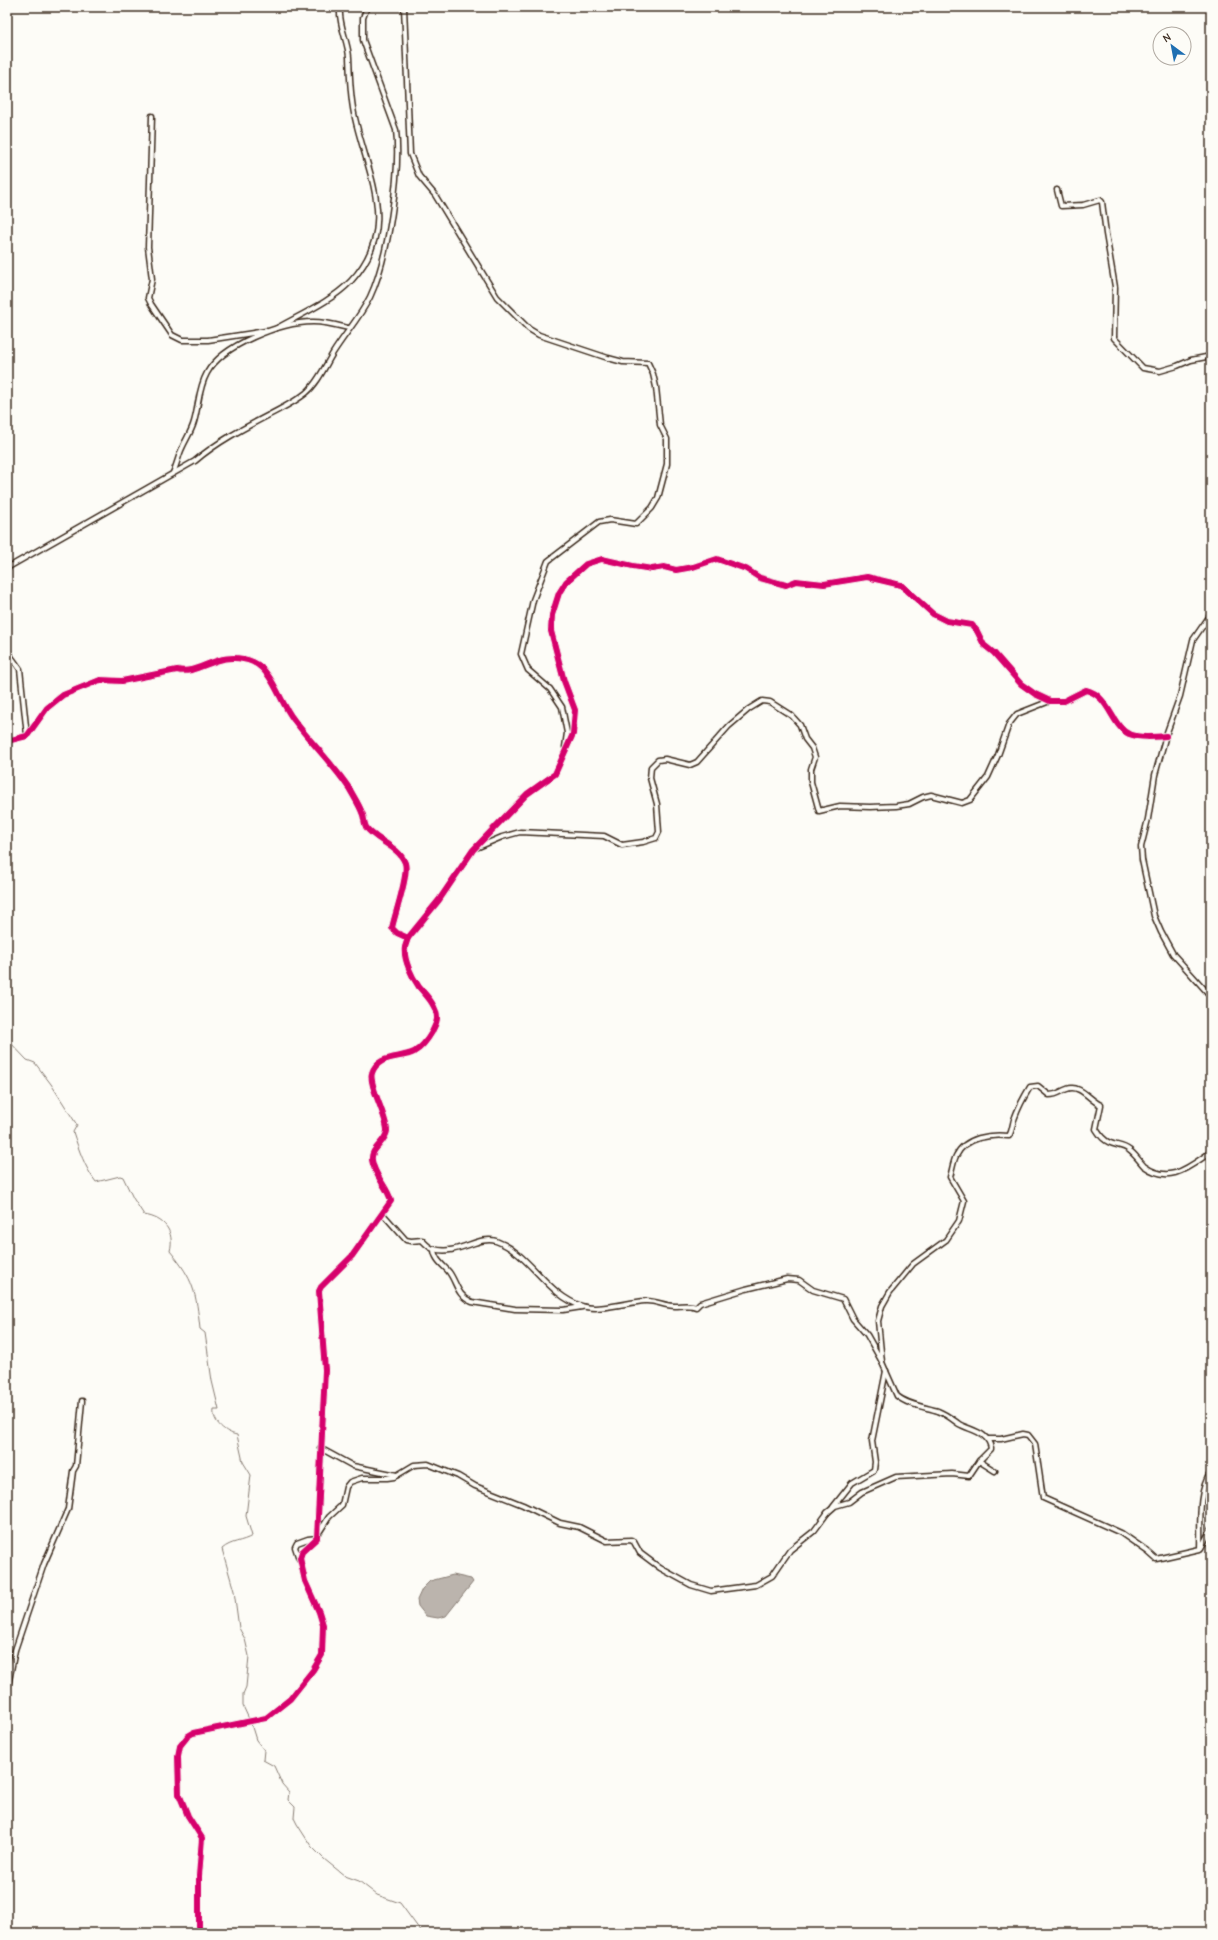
<svg xmlns="http://www.w3.org/2000/svg" width="1218" height="1940" font-family="'Comic Neue',sans-serif">
<style>
.water{fill:#bbb4ad;stroke:#887d74}
.lines{fill:none;stroke-linecap:round;stroke-linejoin:round}
.stream{stroke:#887d74;stroke-width:1}
.street-casing{stroke:#3b2a1e;stroke-width:7}
.street{stroke:#fdfcf7;stroke-width:4}
.cycleway-casing{stroke:#fdfcf7;stroke-width:8}
.cycleway{stroke:#d6006c;stroke-width:6}
</style>
<rect width="100%" height="100%" fill="#fdfcf7"/>
<filter id="ink" filterUnits="userSpaceOnUse"><feTurbulence type="fractalNoise" baseFrequency=".025" numOctaves="2"/><feDisplacementMap in="SourceGraphic" scale="8" xChannelSelector="R" yChannelSelector="G"/><feConvolveMatrix kernelMatrix="1 2 1 2 8 2 1 2 1" color-interpolation-filters="sRGB"/></filter>
<g filter="url(#ink)">
<polygon class="water" points="453,1575 471,1579 473,1582 446,1616 438,1618 426,1616 418,1606 417,1600 422,1589 430,1581"/>
<g class="lines">
<g class="stream">
<path d="M7 1039 27 1060 35 1063 51 1084 77 1125 73 1132C79 1150 85 1168 96 1182L120 1176 123 1177 133 1198 144 1215C164 1218 175 1231 170 1251 194 1280 196 1292 200 1329L205 1333 212 1381 219 1410H214C212 1422 226 1433 237 1435L243 1462 251 1475 246 1516 252 1536C242 1542 231 1541 222 1549L234 1591 239 1628 245 1639 249 1656 246 1687 243 1694V1706L249 1719"/>
<polyline points="251,1724 256,1740 264,1750 263,1760 274,1766 282,1784 289,1792 288,1800 295,1807 294,1818 297,1824 311,1846 324,1859 345,1876 359,1881 377,1895 400,1903 422,1933"/>
</g>
<defs>
<g id="street">
<polyline points="404,7 410,154 419,176 435,195 497,297 529,329 539,335 608,358 623,362 648,363 653,374 656,387 660,425 667,439 667,464 658,498 652,508 636,524 610,520 599,522 548,561 533,600 521,654 528,670 550,689 562,707 567,733 565,747"/>
<polyline points="152,116 148,247 152,279 148,298 151,304 172,335 182,340 208,340 266,331"/>
<polyline points="1057,190 1061,206 1083,205 1100,200 1102,202 1106,234 1115,287 1114,338 1143,368 1160,371 1177,366 1191,360 1211,356"/>
<path d="M277 328C302 314 332 301 351 281 400 228 368 176 355 118 350 98 350 78 349 57 348 41 338 24 340 7"/>
<path d="M173 473C176 466 178 459 180 453 184 442 191 433 194 422 199 405 198 389 207 373 222 345 281 322 313 322 325 322 336 325 348 328"/>
<path d="M7 568 195 461C217 442 244 428 269 415 282 408 295 402 306 393 318 383 325 366 333 353 345 334 360 317 370 297 388 259 401 172 396 130L363 40V18L367 7"/>
<polyline points="1211,614 1193,640 1180,696 1166,735 1155,775 1148,819 1141,847 1142,860 1154,916 1161,932 1173,954 1207,992 1211,998"/>
<polyline points="7,651 20,669 27,736"/>
<path d="M7 741 27 736 47 708 63 695 100 680 122 681 177 670C200 676 218 648 253 662 273 671 280 703 294 720 311 743 333 764 349 788 354 797 360 806 363 815 364 818 364 823 366 827 374 840 399 846 405 863 409 875 395 913 392 928L397 933 408 938C407 941 406 944 405 947 403 959 412 977 419 987 426 995 437 1006 437 1018 437 1023 434 1027 432 1032 428 1039 421 1048 414 1052 401 1059 378 1054 372 1073 368 1084 387 1116 387 1131 386 1142 370 1149 372 1160 374 1176 388 1187 391 1201L352 1256 321 1287 319 1291 325 1370 317 1538 302 1552 300 1558 305 1581 319 1612 323 1625 322 1655 313 1670 290 1699 266 1718 193 1733 188 1736 180 1746 178 1756 179 1794 188 1816 202 1838 199 1876V1933"/>
<polyline points="476,848 502,837 520,832 604,836 622,845 643,842 656,838 659,832 657,804 650,778 651,767 658,760 665,759 690,765 697,762 729,726 749,709 762,701 770,702 792,716 800,725 805,739 812,748 815,757 811,769 811,782 819,811 840,806 870,807 896,806 909,804 923,797 931,795 962,803 970,800 988,777 998,755 1009,724 1017,714 1050,701"/>
<path d="M408 938 439 900 473 850 527 794 555 774 573 734 575 710 564 681 551 631 552 615 559 593 566 582 586 564 602 559 633 566 652 569 664 567 676 570 693 567 717 559 746 569 760 578 786 585 796 581 824 584 867 577 901 585 933 614 947 621 972 625 977 631 984 645 994 653 1021 684 1035 694 1050 701H1064L1086 690C1109 695 1112 727 1129 734 1140 738 1153 737 1166 736"/>
<path d="M383 1214 406 1240 411 1241 422 1240C425 1243 429 1248 434 1249 457 1256 479 1235 496 1241 530 1253 546 1295 582 1306 598 1312 628 1302 645 1301 655 1300 664 1306 675 1306 681 1306 690 1304 696 1307L700 1303 746 1289 787 1279 799 1280 813 1290 843 1299 853 1319 867 1335 881 1360 897 1396C908 1405 925 1407 938 1411 946 1414 952 1419 959 1424 972 1431 989 1432 991 1449L979 1461 969 1476 952 1474 896 1477 862 1492 849 1502 835 1506 827 1513"/>
<path d="M434 1249C434 1259 443 1265 449 1272 457 1283 457 1296 472 1302L515 1309 563 1310 582 1307"/>
<path d="M882 1362 878 1321 882 1306 890 1292 913 1264 946 1240 959 1221 964 1201 950 1177C952 1171 953 1162 956 1156 965 1137 990 1134 1009 1136 1013 1130 1012 1123 1015 1117 1019 1106 1024 1097 1030 1087L1038 1086 1049 1095C1059 1095 1060 1091 1067 1089 1081 1084 1090 1101 1101 1105L1096 1129C1099 1133 1101 1137 1104 1139 1110 1146 1123 1144 1129 1150 1135 1154 1139 1161 1144 1166 1170 1185 1189 1167 1211 1152"/>
<path d="M988 1439H1001L1023 1434 1028 1435 1035 1444 1043 1498 1121 1533 1147 1551 1156 1559 1200 1549C1201 1525 1197 1492 1211 1472"/>
<polyline points="320,1448 353,1466 397,1475"/>
<polyline points="979,1461 995,1471"/>
<polyline points="833,1507 852,1483 874,1470 875,1462 872,1441 886,1371"/>
<polyline points="320,1531 329,1517 342,1505 346,1487 350,1482 362,1478 387,1478 394,1477 414,1465 428,1464 458,1476 475,1486 523,1505 560,1523 579,1527 607,1541 631,1540 634,1542 640,1553 660,1568 691,1585 711,1591 756,1585 772,1576 790,1550 814,1531 828,1512"/>
<polyline points="1201,1548 1211,1529"/>
<polyline points="299,1559 295,1547 297,1543 308,1539 317,1538"/>
<polyline points="7,1691 15,1650 44,1564 68,1509 73,1471 76,1466 82,1401"/>
</g>
</defs>
<use href="#street" class="street-casing"/>
<use href="#street" class="street"/>
<defs>
<g id="cycleway">
<path d="M7 741 27 736 47 708 63 695 100 680 122 681 177 670C200 676 218 648 253 662 273 671 280 703 294 720 311 743 333 764 349 788 354 797 360 806 363 815 364 818 364 823 366 827 374 840 399 846 405 863 409 875 395 913 392 928L397 933 408 938C407 941 406 944 405 947 403 959 412 977 419 987 426 995 437 1006 437 1018 437 1023 434 1027 432 1032 428 1039 421 1048 414 1052 401 1059 378 1054 372 1073 368 1084 387 1116 387 1131 386 1142 370 1149 372 1160 374 1176 388 1187 391 1201L352 1256 321 1287 319 1291 325 1370 317 1538 302 1552 300 1558 305 1581 319 1612 323 1625 322 1655 313 1670 290 1699 266 1718 193 1733 188 1736 180 1746 178 1756 179 1794 188 1816 202 1838 199 1876V1933"/>
<path d="M408 938 439 900 473 850 527 794 555 774 573 734 575 710 564 681 551 631 552 615 559 593 566 582 586 564 602 559 633 566 652 569 664 567 676 570 693 567 717 559 746 569 760 578 786 585 796 581 824 584 867 577 901 585 933 614 947 621 972 625 977 631 984 645 994 653 1021 684 1035 694 1050 701H1064L1086 690C1109 695 1112 727 1129 734 1140 738 1153 737 1166 736"/>
</g>
</defs>
<use href="#cycleway" class="cycleway-casing"/>
<use href="#cycleway" class="cycleway"/>
</g>
</g>
<rect width="1218" height="1940" fill="none" stroke="#fdfcf7" stroke-width="24"/>
<rect x="12" y="12" width="1194" height="1916" fill="none" stroke="#3b2a1e" stroke-width="1.5" filter="url(#ink)"/>
<g transform="translate(1172 46) rotate(328)"><circle r="19" fill="#fdfcf7" stroke="#afa8a0"/>
<path d="M0-3L7 15L0 10L-7 15Z" fill="#1f6fb2"/>
<text y="-6" font-size="11" font-weight="bold" text-anchor="middle" fill="#3b2a1e">N</text>
</g>
</svg>
